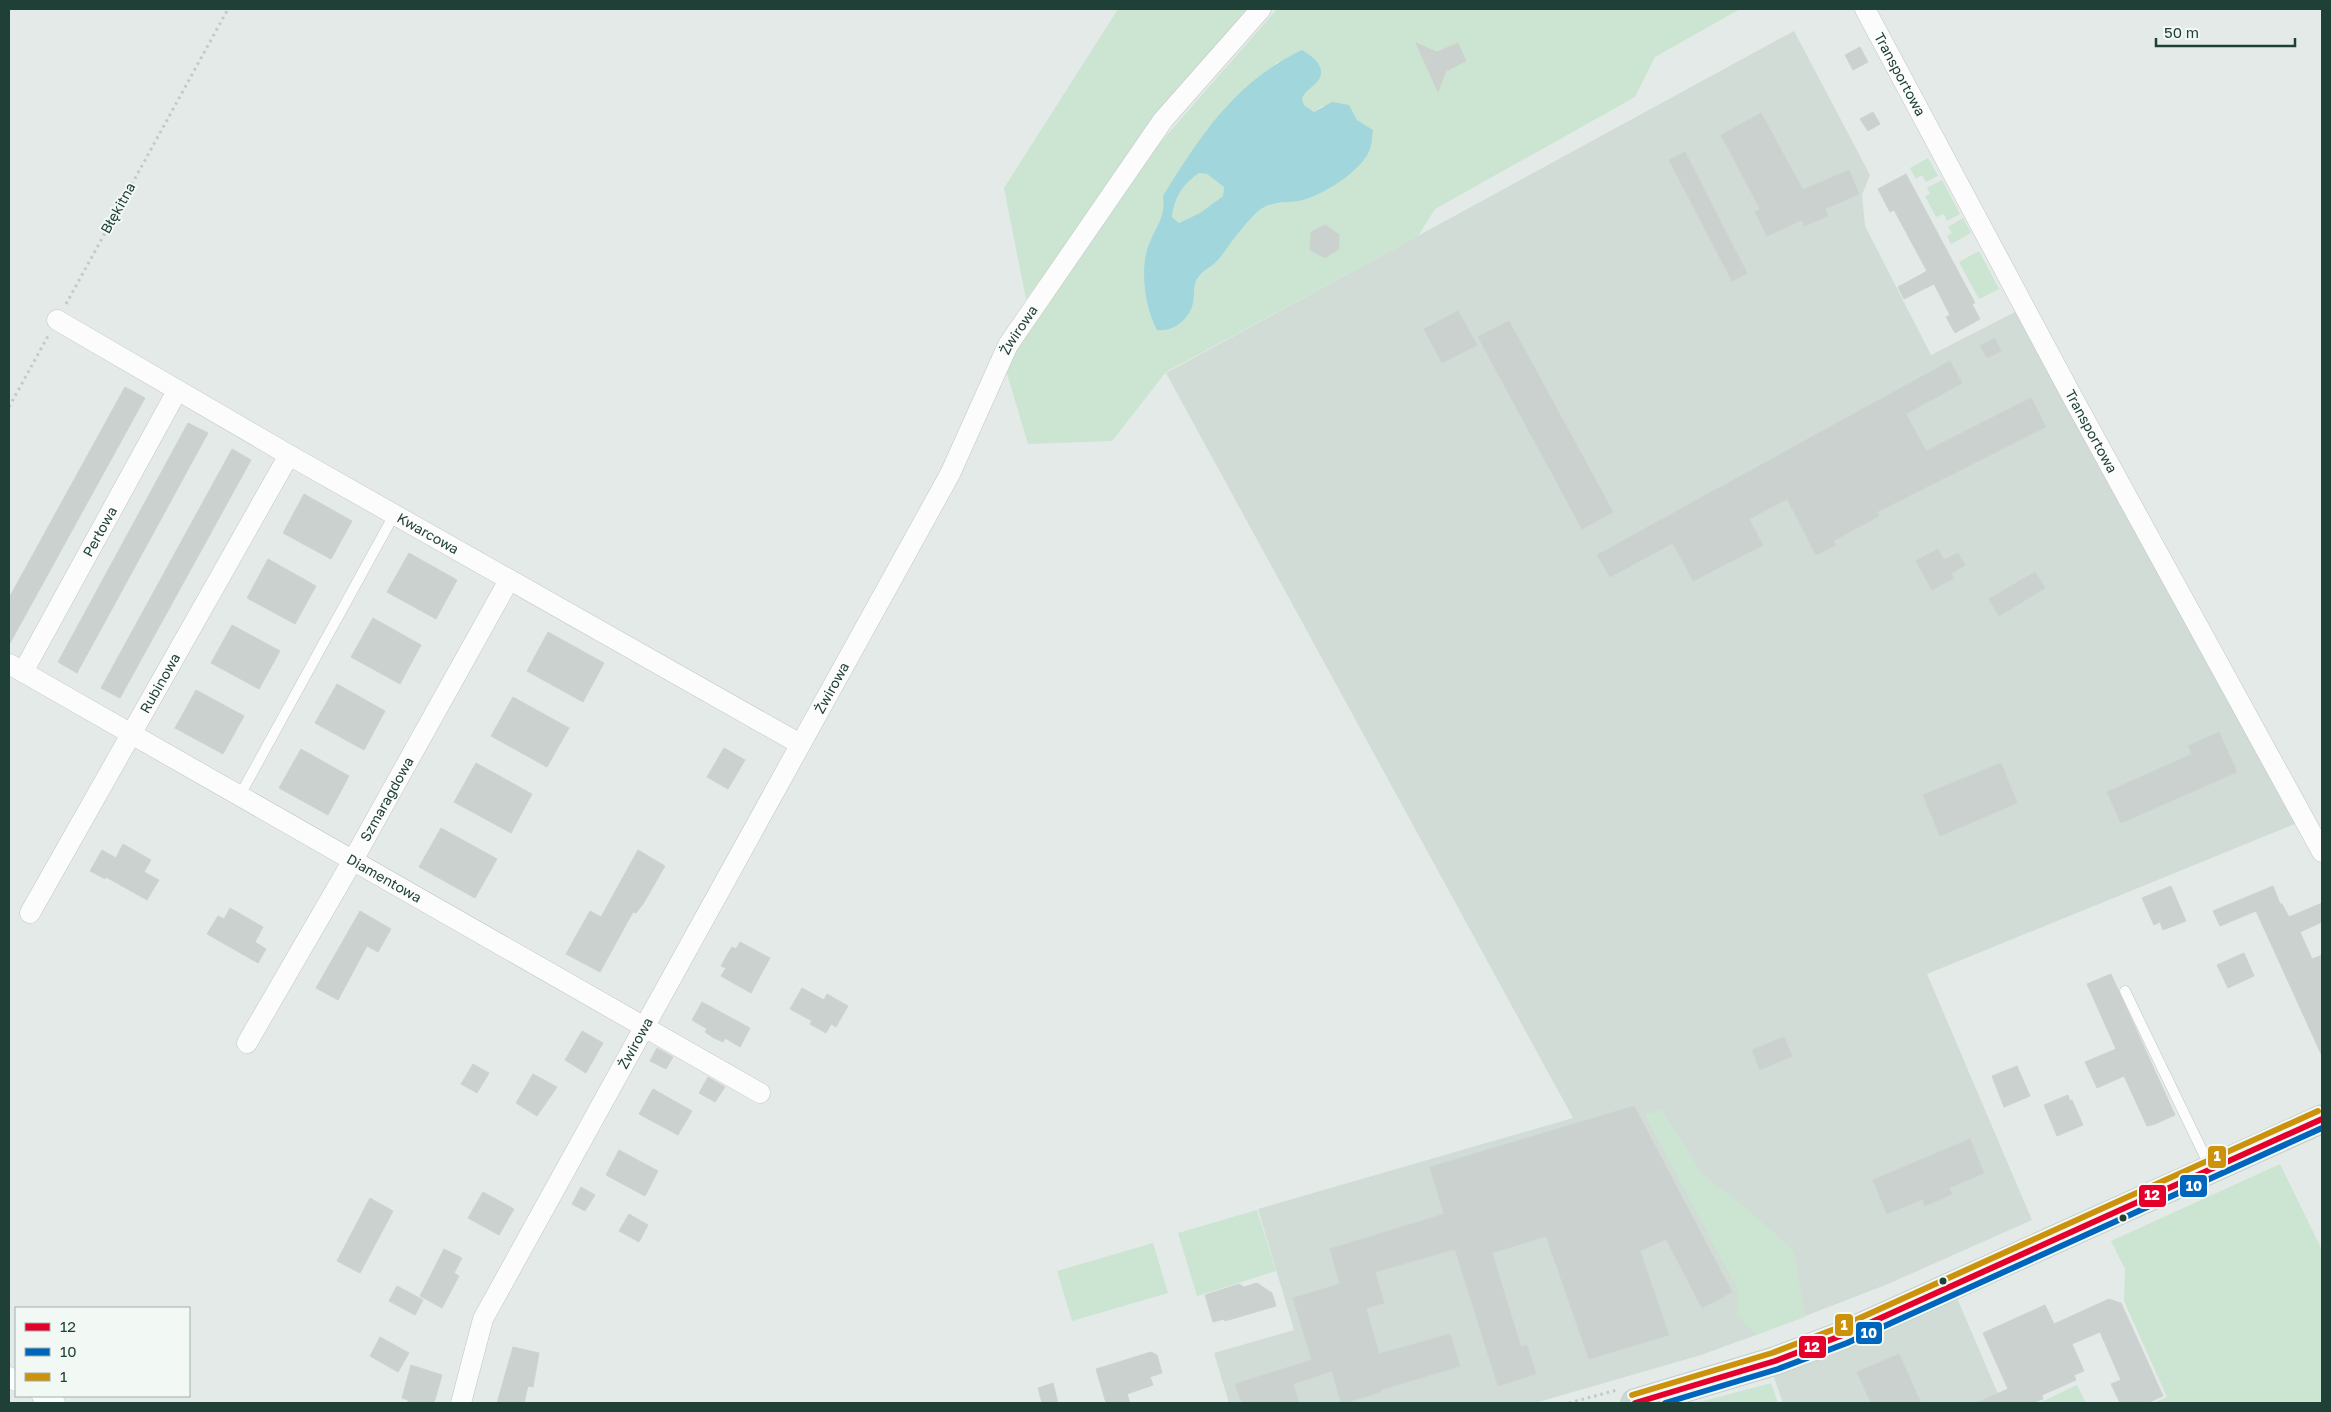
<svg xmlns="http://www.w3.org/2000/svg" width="2331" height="1412" font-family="'Golos Text',sans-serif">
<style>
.built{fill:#d1dcd7}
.green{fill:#cbe5d2;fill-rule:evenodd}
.water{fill:#a0d6dc;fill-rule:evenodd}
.building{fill:#cad1ce;stroke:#cdd3d0}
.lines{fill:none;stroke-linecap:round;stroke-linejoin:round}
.lane-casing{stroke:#c1c7c4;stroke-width:11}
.street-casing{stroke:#c1c7c4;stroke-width:21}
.primary-casing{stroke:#bcc7c3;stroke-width:29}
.path{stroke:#c0cac6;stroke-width:3;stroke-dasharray:2.5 4;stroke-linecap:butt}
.lane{stroke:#fbfcfb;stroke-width:10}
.street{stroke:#fbfcfb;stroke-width:20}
.primary{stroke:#cdd6d3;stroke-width:28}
.bus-1-casing{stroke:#f2f9f5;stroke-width:10}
.bus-2-casing{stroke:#f2f9f5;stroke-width:10}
.bus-3-casing{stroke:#f2f9f5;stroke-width:10}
.bus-1{stroke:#e4002b;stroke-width:6}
.bus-2{stroke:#0065bd;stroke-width:6}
.bus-3{stroke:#cc920b;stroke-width:6}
.bus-dot{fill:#1f4036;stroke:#f2f9f5;stroke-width:2}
.labels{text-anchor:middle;stroke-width:4;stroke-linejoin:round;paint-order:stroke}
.street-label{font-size:14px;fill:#1f4036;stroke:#f2f9f5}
.line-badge{stroke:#f2f9f5;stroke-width:2}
.badge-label{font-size:14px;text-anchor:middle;font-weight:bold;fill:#fff}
</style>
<rect width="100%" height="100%" fill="#e4eae7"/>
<g class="built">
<polygon points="1794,31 1870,175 1862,195 1865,226 1931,355 2019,310 2297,823 1927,974 2032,1220 1888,1284 1756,1335 1701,1355 1535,1403 1229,1403 1214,1353 1294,1330 1258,1209 1573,1118 1166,373"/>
<polygon points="1957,1298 2001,1401 1995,1403 1783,1403 1773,1375"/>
</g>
<g class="green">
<polygon points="1118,9 1253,9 1158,118 1026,299 1004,188"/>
<path d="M1277 9H1740L1655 57 1635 97 1435 209 1418 236 1166 372 1112 441 1028 444 1005 367 1145 160ZM1277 62 1320 68C1318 86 1308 84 1302 99L1303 105 1314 112 1322 106 1349 105 1357 120 1373 130 1283 203H1268L1257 211 1236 234 1217 261 1200 275 1193 287 1194 293 1153 323 1146 281V253L1165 209ZM1325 225 1339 233V249L1325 258 1311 250V232Z"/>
<polygon points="1928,158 1938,176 1926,182 1922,175 1916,179 1910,168"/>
<path d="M1199 173 1207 174 1224 187 1223 196 1200 213 1179 223 1172 217C1174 197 1183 184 1199 173Z"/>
<polygon points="1942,180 1960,214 1947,221 1944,214 1936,217 1925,196 1930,194 1927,188"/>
<polygon points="1963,218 1971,233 1951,244 1947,236 1952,233 1948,227"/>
<polygon points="1979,251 1999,289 1979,299 1959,262"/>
<polygon points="1662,1110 1702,1174 1745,1207 1794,1251 1805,1317 1756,1335 1737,1315 1738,1290 1645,1115"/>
<polygon points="2280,1164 2322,1250 2322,1403 2153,1403 2167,1397 2124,1301 2125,1269 2111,1241"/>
<polygon points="1257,1210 1276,1271 1197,1296 1178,1233"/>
<polygon points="1153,1243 1168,1293 1072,1321 1057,1271"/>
<polygon points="1771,1383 1778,1403 1696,1403"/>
<polygon points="2077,1385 2086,1403 2039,1403"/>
</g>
<path class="water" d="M1302 50C1314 57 1330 70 1315 84 1309 90 1305 91 1302 99L1304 105 1314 112 1332 102 1349 105 1357 120 1373 130C1372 136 1372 143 1370 149 1362 171 1321 197 1298 201 1283 203 1268 201 1256 213 1240 229 1231 243 1218 260 1213 266 1205 269 1200 275 1192 284 1195 293 1193 303 1189 320 1173 332 1157 330 1146 310 1141 276 1146 254 1151 232 1167 219 1163 196 1201 135 1235 82 1302 50ZM1199 173 1207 174 1224 187 1223 196 1200 213 1179 223 1172 217C1174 197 1183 184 1199 173Z"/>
<g class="building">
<polygon points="1416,43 1437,52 1458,43 1466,61 1446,71 1438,92"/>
<polygon points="1860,47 1868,62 1853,70 1845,55"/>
<polygon points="1873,112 1880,124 1868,131 1860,119"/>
<polygon points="1761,113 1803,190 1849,170 1859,194 1825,209 1828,216 1804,226 1802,220 1767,236 1755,212 1760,209 1721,135"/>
<polygon points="1685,152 1747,273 1732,281 1669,160"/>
<polygon points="1906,174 1975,303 1972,304 1980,319 1955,333 1946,317 1950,315 1934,284 1904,299 1898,287 1927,271 1894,210 1890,212 1878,189"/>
<polygon points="1325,225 1339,234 1339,249 1325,258 1310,250 1311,232"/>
<polygon points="1458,311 1477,345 1442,363 1424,329"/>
<polygon points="1509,321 1613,512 1582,529 1478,337"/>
<polygon points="1995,338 2001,351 1987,358 1980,346"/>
<polygon points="1950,361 1962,383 1906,414 1926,451 2031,398 2046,427 1877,512 1879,516 1833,541 1836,545 1816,555 1787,499 1749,519 1763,545 1693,581 1673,543 1610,577 1597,555"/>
<polygon points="125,387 145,398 9,645 9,598"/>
<polygon points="188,423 208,433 77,673 58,662"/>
<polygon points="232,449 251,460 120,698 101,688"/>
<polygon points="304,494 352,521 331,559 283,533"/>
<polygon points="1938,549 1944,560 1958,553 1965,565 1951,573 1954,578 1932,590 1916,561"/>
<polygon points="409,553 457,580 436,619 387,592"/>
<polygon points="268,559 316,586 295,624 247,598"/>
<polygon points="2035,572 2045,588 1999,616 1989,599"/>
<polygon points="373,618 421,645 400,684 351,657"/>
<polygon points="232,625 280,651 259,689 211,663"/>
<polygon points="548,632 604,663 583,702 527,671"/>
<polygon points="337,684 385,711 364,750 315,723"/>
<polygon points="196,690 244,716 223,754 175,728"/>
<polygon points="513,697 569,728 547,767 491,736"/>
<polygon points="2219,732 2237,772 2121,823 2107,792 2192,754 2188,746"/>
<polygon points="724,748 745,760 728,789 707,777"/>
<polygon points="301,749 349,776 328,815 279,788"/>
<polygon points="476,763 532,794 511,833 454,802"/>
<polygon points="2001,763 2017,803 1940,836 1923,795"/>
<polygon points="441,828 497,859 475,898 419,867"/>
<polygon points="123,844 151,860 144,872 159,880 147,900 106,877 105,879 90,871 102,850 116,858"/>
<polygon points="638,850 665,866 643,904 636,913 633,912 600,972 566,954 590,911 601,917"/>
<polygon points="2171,886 2186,921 2163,930 2160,922 2154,925 2142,898"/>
<polygon points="2273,886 2280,904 2282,904 2289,917 2322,903 2322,922 2300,932 2312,959 2322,955 2322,1056 2256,911 2220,926 2213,911"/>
<polygon points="230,908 263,927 255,942 266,949 258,963 207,934 218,916 224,919"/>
<polygon points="360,911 391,929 378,952 367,946 338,1000 316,988"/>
<polygon points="740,942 770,958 751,993 721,976 726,968 721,966 727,955 732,947 736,949"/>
<polygon points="2244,953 2254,976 2228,988 2217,965"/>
<polygon points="2111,974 2175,1115 2155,1124 2147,1126 2124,1076 2097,1088 2085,1062 2116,1049 2087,984"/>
<polygon points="802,988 824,1000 827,994 848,1006 836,1027 831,1024 826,1033 810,1024 812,1021 790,1009"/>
<polygon points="702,1002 750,1028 740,1047 725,1038 723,1042 714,1038 705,1032 707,1029 692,1020"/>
<polygon points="582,1031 603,1043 586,1073 565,1060"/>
<polygon points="1784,1037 1792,1056 1760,1070 1752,1050"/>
<polygon points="657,1048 673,1057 666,1069 650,1061"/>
<polygon points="473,1064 489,1073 477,1093 461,1084"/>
<polygon points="2017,1066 2030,1096 2004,1107 1992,1076"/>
<polygon points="533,1074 557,1087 537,1116 516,1103"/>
<polygon points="708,1077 725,1087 715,1102 699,1093"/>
<polygon points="653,1089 692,1111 678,1135 639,1114"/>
<polygon points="2068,1095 2070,1101 2072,1100 2083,1125 2057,1136 2044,1105"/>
<polygon points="1634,1106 1732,1292 1702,1308 1666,1239 1640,1251 1669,1335 1589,1359 1546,1236 1492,1253 1521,1347 1527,1345 1536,1374 1498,1386 1455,1249 1375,1272 1384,1303 1366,1308 1379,1354 1450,1334 1460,1366 1380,1390 1381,1392 1344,1403 1341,1403 1332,1371 1293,1384 1299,1403 1242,1403 1235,1384 1312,1360 1293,1298 1340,1284 1330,1249 1444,1214 1430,1167"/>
<polygon points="1970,1139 1984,1173 1949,1188 1952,1194 1925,1206 1923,1199 1887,1214 1873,1180"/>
<polygon points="619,1150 658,1171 645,1196 606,1175"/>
<polygon points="581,1187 595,1195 585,1211 572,1204"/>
<polygon points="483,1192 514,1209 499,1235 468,1218"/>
<polygon points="370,1198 393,1211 360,1273 337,1261"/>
<polygon points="629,1214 648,1225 639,1242 619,1231"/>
<polygon points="444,1249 462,1258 454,1273 459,1276 442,1308 420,1296"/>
<polygon points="1257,1283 1272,1293 1276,1306 1225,1321 1224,1319 1213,1322 1205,1295 1239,1284 1244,1287"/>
<polygon points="397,1286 423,1300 415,1315 389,1301"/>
<polygon points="2109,1299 2121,1303 2163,1396 2147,1403 2120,1403 2111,1384 2121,1380 2100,1332 2072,1344 2084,1371 2074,1375 2076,1380 2042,1395 2043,1399 2033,1403 1976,1403 2008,1389 1983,1333 2045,1305 2054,1324"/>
<polygon points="380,1337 409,1353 398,1372 370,1356"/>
<polygon points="513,1347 539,1353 533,1387 528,1386 524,1403 497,1403"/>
<polygon points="1151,1352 1157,1355 1162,1373 1150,1377 1153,1385 1127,1394 1130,1403 1106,1403 1096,1369"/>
<polygon points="1899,1354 1921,1403 1871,1403 1857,1372"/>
<polygon points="411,1365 442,1375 434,1403 408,1403 408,1400 402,1398"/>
<polygon points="1053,1383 1058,1403 1042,1403 1038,1388"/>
</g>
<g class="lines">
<defs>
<g id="lane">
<polyline points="240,795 394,515"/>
<polyline points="2125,991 2211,1169"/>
</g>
<g id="street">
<path id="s1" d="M1865 9 2074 400 2322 852"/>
<path id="s2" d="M57 320 289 455 800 744"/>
<path id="s3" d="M9 664 760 1093"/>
<path id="s4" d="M23 672 177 391"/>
<path id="s5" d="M30 913 289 455"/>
<path id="s6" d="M247 1043 353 860 509 580"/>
<polyline points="9,1377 16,1381"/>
<polyline points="42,1396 55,1403"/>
<path id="s7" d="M461 1403 483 1319 950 474 1008 345 1163 120 1261 9"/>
</g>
<polyline id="primary" points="1635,1403 1775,1361 1843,1335 2322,1119"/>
</defs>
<use href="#lane" class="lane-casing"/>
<use href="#street" class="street-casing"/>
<use href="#primary" class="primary-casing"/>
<g class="path">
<polyline points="66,304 228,9"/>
<polyline points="9,407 48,336"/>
<polyline points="1569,1403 1617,1390"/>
</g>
<use href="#lane" class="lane"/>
<use href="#street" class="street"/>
<use href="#primary" class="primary"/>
<defs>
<polyline id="bus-1" points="1635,1403 1775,1361 1843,1335 2322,1119"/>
<polyline id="bus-2" points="1665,1403 1778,1369 1847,1343 2322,1128"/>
<polyline id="bus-3" points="1632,1395 1772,1353 1840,1327 2318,1111"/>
</defs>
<use href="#bus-1" class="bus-1-casing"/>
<use href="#bus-2" class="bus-2-casing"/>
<use href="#bus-3" class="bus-3-casing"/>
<use href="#bus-1" class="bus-1"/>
<use href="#bus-2" class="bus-2"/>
<use href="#bus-3" class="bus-3"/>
</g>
<g class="bus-dot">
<circle cx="2123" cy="1218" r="4.5"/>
<circle cx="1943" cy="1281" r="4.5"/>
</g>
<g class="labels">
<g class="street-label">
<text dy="5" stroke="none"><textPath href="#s1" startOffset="74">Transportowa</textPath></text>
<text transform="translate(118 208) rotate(-61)" y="5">Błękitna</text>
<text dy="5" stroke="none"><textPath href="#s7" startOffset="1212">Żwirowa</textPath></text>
<text dy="5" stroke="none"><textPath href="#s1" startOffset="479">Transportowa</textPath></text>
<text dy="5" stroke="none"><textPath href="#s4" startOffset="160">Perłowa</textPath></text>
<text dy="5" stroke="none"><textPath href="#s2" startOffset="428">Kwarcowa</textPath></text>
<text dy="5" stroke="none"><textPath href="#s5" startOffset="264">Rubinowa</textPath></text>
<text dy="5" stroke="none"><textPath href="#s7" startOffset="808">Żwirowa</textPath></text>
<text dy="5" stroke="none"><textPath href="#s6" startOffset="281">Szmaragdowa</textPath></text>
<text dy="5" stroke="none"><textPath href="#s3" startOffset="432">Diamentowa</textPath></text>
<text dy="5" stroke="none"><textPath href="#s7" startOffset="402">Żwirowa</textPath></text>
</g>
</g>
<g class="line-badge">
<rect x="2207" y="1145" width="20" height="24" rx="5" fill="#cc920b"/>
<rect x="2179" y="1174" width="29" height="24" rx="5" fill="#0065bd"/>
<rect x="2138" y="1184" width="29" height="24" rx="5" fill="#e4002b"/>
<rect x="1834" y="1313" width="20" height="24" rx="5" fill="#cc920b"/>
<rect x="1855" y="1321" width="28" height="24" rx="5" fill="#0065bd"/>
<rect x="1798" y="1335" width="29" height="24" rx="5" fill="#e4002b"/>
</g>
<g class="badge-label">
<text x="2217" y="1161">1</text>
<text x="2194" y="1191">10</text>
<text x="2152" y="1200">12</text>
<text x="1844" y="1330">1</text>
<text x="1869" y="1338">10</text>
<text x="1812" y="1352">12</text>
</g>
<rect width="2331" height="1412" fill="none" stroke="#1f4036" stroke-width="20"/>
<rect x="15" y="1307" width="175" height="90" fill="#f2f9f5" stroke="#9eafa9"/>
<rect x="25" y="1323" width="25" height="8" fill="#e4002b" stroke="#9eafa9"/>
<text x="60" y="1332" font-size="15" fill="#1f4036">12</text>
<rect x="25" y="1348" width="25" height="8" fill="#0065bd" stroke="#9eafa9"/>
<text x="60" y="1357" font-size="15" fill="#1f4036">10</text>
<rect x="25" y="1373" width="25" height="8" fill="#cc920b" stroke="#9eafa9"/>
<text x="60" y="1382" font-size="15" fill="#1f4036">1</text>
<path d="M2156 38v8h139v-8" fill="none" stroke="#1f4036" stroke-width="2.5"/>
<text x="2164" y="38" font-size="15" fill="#1f4036" stroke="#f2f9f5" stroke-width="4" paint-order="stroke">50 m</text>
</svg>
